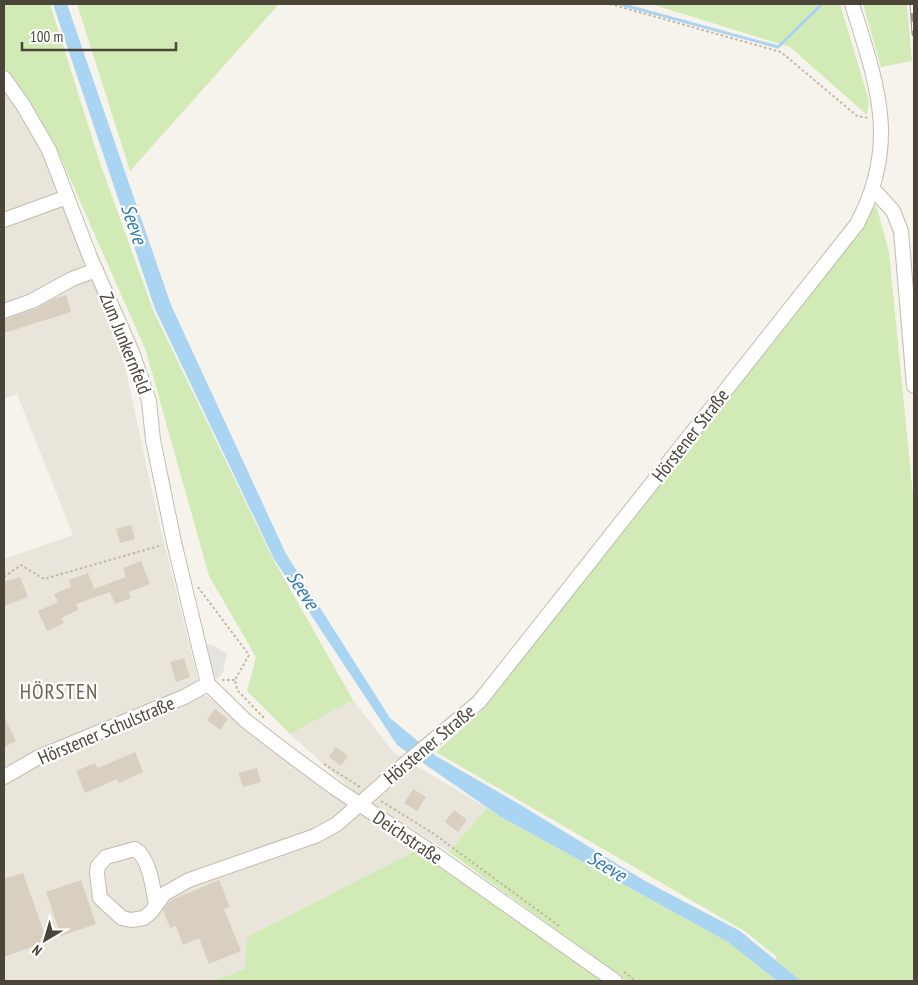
<svg xmlns="http://www.w3.org/2000/svg" width="918" height="985" font-family="'PT Sans Narrow',sans-serif">
<style>
.residential{fill:#eae5da}
.green{fill:#d2eab5}
.parking{fill:#e5e3e0}
.water{fill:#a9d4f2}
.lines{fill:none;stroke-linecap:round;stroke-linejoin:round}
.stream{stroke:#a9d4f2;stroke-width:3}
.building{fill:#d8cfc1}
.minor-casing{stroke:#c2bbae;stroke-width:16}
.path{stroke:#c4b79f;stroke-width:2;stroke-dasharray:2.5 2.5;stroke-linecap:butt}
.minor{stroke:#fff;stroke-width:14}
.rail-casing{stroke:#9a9a9a;stroke-width:5}
.rail{stroke:#fff;stroke-width:3;stroke-dasharray:9;stroke-linecap:butt}
.labels{text-anchor:middle;stroke-width:4.5;stroke-linejoin:round;paint-order:stroke}
.street-label{font-size:19px;fill:#4b4439;stroke:#fff}
.water-label{font-size:20px;font-style:italic;fill:#2e7ab2;stroke:#fff}
.quarter-label{font-size:21px;letter-spacing:1px;fill:#6e6250;stroke:#fff}
</style>
<rect width="100%" height="100%" fill="#f6f3ec"/>
<g class="residential">
<polygon points="4,81 47,150 125,367 158,518 201,692 417,850 247,937 246,969 213,981 4,981 4,559 73,535 17,394 4,398"/>
<polygon points="353,700 393,752 487,808 449,852 352,790 290,734"/>
</g>
<g class="green">
<polygon points="4,4 50,4 100,163 153,310 273,559 353,700 290,734 247,691 256,657 209,576 146,351 53,140 4,67"/>
<polygon points="77,4 279,4 130,171"/>
<polygon points="651,4 840,4 869,101 867,115 790,47"/>
<polygon points="863,4 907,4 912,61 881,67"/>
<polygon points="876,205 889,252 914,506 914,981 801,981 775,960 777,957 746,932 436,752 483,710"/>
<polygon points="487,808 501,817 728,942 777,981 626,981 449,852"/>
<polygon points="417,850 615,981 213,981 245,969 247,937"/>
</g>
<polygon class="parking" points="201,644 213,645 227,654 223,672 218,678 214,679"/>
<polygon class="water" points="53,4 67,4 171,305 286,554 390,718 436,756 519,804 645,881 740,931 801,981 777,981 728,942 501,817 397,745 274,559 155,309"/>
<g class="lines">
<polyline class="stream" points="620,4 778,47 822,4"/>
</g>
<g class="building">
<polygon points="66,295 71,312 4,333 4,320 35,309 54,299"/>
<polygon points="131,525 135,539 120,543 116,529"/>
<polygon points="141,561 150,584 129,592 131,598 115,604 110,592 76,604 78,610 61,618 64,623 47,631 38,611 58,602 54,594 71,587 69,580 88,573 94,589 126,577 123,568"/>
<polygon points="20,577 28,597 4,606 4,582"/>
<polygon points="184,658 190,677 176,682 170,662"/>
<polygon points="215,709 228,719 220,730 207,720"/>
<polygon points="4,716 16,741 4,747"/>
<polygon points="336,747 348,756 341,766 329,757"/>
<polygon points="135,752 143,772 119,783 117,779 85,793 76,771 95,763 98,768"/>
<polygon points="257,768 261,782 243,787 238,773"/>
<polygon points="413,789 426,797 417,811 404,803"/>
<polygon points="454,810 467,820 458,832 445,822"/>
<polygon points="23,873 47,941 4,957 4,879"/>
<polygon points="81,880 96,924 61,936 46,892"/>
<polygon points="219,880 230,907 224,909 241,951 209,964 199,938 183,945 176,926 170,928 163,910 170,901 174,899"/>
</g>
<g class="lines">
<defs>
<g id="minor">
<polyline points="4,78 23,105 49,150 90,257 132,352 149,401 153,440 174,542 208,684"/>
<polyline points="873,189 893,211 901,231 914,386"/>
<polyline points="4,220 67,197"/>
<polyline points="4,311 32,301 72,279 96,270"/>
<polyline points="208,684 246,721 285,751 335,788 436,855 615,981"/>
<polyline points="4,777 37,758 184,697 208,684"/>
<path d="M156 905C153 889 150 858 135 849L106 857 98 866 97 873 100 898 122 918 131 920 144 918 151 912 164 894 189 880 315 836 337 824 406 763 479 702 857 224C900 143 877 84 852 4"/>
</g>
</defs>
<use href="#minor" class="minor-casing"/>
<g class="path">
<polyline points="610,4 781,52 857,116 869,118"/>
<polyline points="4,577 21,565 44,579 162,545"/>
<polyline points="198,587 249,655 235,680 237,690 265,719"/>
<polyline points="222,680 235,680"/>
<polyline points="324,764 360,787"/>
<polyline points="381,801 434,834 559,926"/>
<polyline points="624,972 636,981"/>
</g>
<use href="#minor" class="minor"/>
<defs>
<polyline id="rail" points="912,4 914,34"/>
</defs>
<use href="#rail" class="rail-casing"/>
<use href="#rail" class="rail"/>
</g>
<g class="labels">
<g class="street-label">
<text transform="translate(126 343) rotate(68)" y="7">Zum Junkernfeld</text>
<text transform="translate(690 435) rotate(-52)" y="7">Hörstener Straße</text>
<text transform="translate(106 730) rotate(-23)" y="7">Hörstener Schulstraße</text>
<text transform="translate(429 744) rotate(-40)" y="7">Hörstener Straße</text>
<text transform="translate(408 837) rotate(34)" y="7">Deichstraße</text>
</g>
<g class="water-label">
<text transform="translate(134 224) rotate(71)" y="7">Seeve</text>
<text transform="translate(303 590) rotate(57)" y="7">Seeve</text>
<text transform="translate(607 866) rotate(31)" y="7">Seeve</text>
</g>
<g class="quarter-label">
<text x="59" y="699">HÖRSTEN</text>
</g>
</g>
<rect width="918" height="985" fill="none" stroke="#4b4439" stroke-width="10"/>
<g transform="translate(45 940) rotate(218)" stroke="#ffffff" stroke-width="4" paint-order="stroke">
<path d="M0-4L9 19L0 12L-9 19Z" fill="#4b4439"/>
<text y="-8" font-size="14" font-weight="bold" text-anchor="middle" fill="#4b4439">N</text>
</g>
<path d="M22 42v8h154v-8" fill="none" stroke="#4b4439" stroke-width="2.5"/>
<text x="30" y="42" font-size="15" fill="#4b4439" stroke="#ffffff" stroke-width="4" paint-order="stroke">100 m</text>
</svg>
